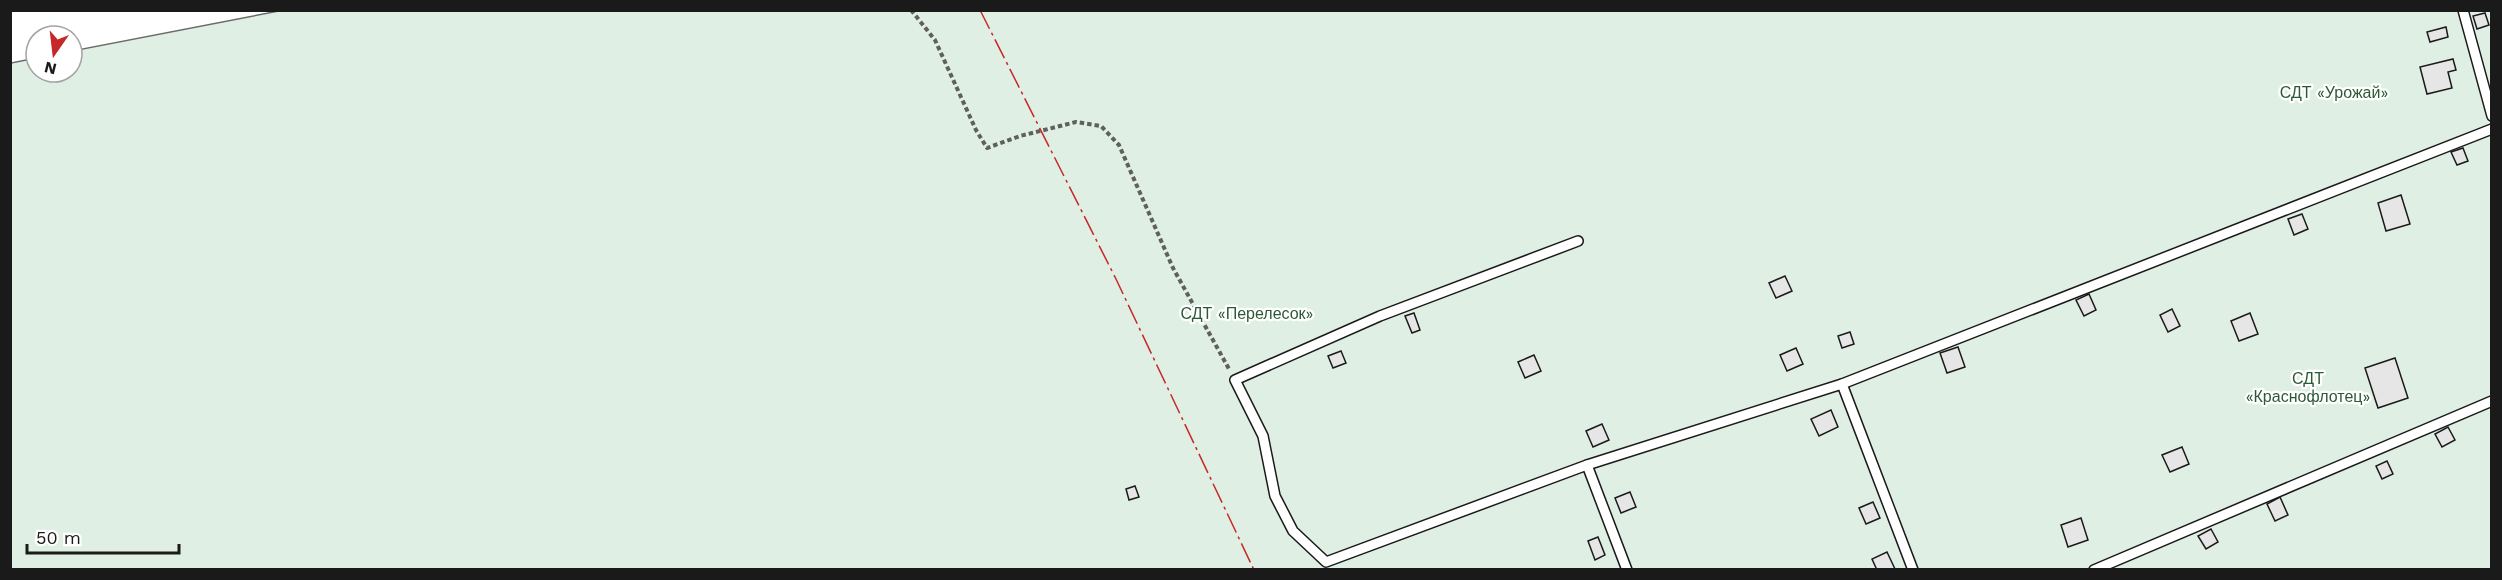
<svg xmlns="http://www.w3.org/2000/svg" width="2502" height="580" font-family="'Work Sans',sans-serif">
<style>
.green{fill:#e0efe3;stroke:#6a6a6a;stroke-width:1.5}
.building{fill:#e6e6e6;stroke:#1a1a1a;stroke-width:1.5}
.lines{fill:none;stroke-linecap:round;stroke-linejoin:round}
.service-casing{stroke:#1a1a1a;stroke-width:12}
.path{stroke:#5f5f5f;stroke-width:4;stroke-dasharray:4.5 3;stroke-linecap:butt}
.service{stroke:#fff;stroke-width:9}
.power{stroke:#c62828;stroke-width:1.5;stroke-dasharray:21 4.5 3 4.5;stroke-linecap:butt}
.labels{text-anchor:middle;stroke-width:4.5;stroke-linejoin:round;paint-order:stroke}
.park-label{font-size:16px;fill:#2b5a34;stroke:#fff}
</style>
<rect width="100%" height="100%" fill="#fff"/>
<polygon class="green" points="284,10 2491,11 2491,569 11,570 11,63 36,58 36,72 72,72 72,51"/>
<g class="building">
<polygon points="2485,13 2489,25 2477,29 2473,16"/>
<polygon points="2446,27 2448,37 2430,42 2427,32"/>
<polygon points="2453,59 2456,70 2448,72 2452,88 2427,94 2420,67"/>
<polygon points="2463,148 2468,161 2457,165 2451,152"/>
<polygon points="2401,195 2410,224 2386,231 2378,203"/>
<polygon points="2302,214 2308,229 2294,235 2288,219"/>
<polygon points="1785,276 1792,291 1776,298 1769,283"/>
<polygon points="2089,294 2096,310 2084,316 2076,300"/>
<polygon points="2172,309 2180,326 2168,332 2160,315"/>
<polygon points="1414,313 1420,330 1412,333 1405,316"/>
<polygon points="2250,313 2258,334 2239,341 2231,321"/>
<polygon points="1850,332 1854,344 1842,348 1838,336"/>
<polygon points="1958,347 1965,367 1947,373 1940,353"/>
<polygon points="1796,348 1803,364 1787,371 1780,355"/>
<polygon points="1341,351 1346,363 1333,368 1328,356"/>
<polygon points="1534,355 1541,371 1525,378 1518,362"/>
<polygon points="2395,358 2408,398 2378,408 2365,368"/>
<polygon points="1831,410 1838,427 1819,436 1811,419"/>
<polygon points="1602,424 1609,440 1593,447 1586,431"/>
<polygon points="2448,427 2455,440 2442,447 2435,434"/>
<polygon points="2182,447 2189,464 2170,472 2162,455"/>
<polygon points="2387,461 2393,474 2382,479 2376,466"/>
<polygon points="1135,486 1139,497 1129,500 1126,489"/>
<polygon points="1630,492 1636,507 1621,513 1615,498"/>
<polygon points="2280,497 2288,515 2275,521 2267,504"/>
<polygon points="1873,502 1880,518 1866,524 1859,508"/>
<polygon points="2081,518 2088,540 2068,547 2061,525"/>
<polygon points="2211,529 2218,542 2206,549 2198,536"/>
<polygon points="1598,537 1605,555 1595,560 1588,541"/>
<polygon points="1887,552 1895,569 1877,570 1872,559"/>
</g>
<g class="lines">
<defs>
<g id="service">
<polyline points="2463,10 2492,116"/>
<polyline points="1578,241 1380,316 1235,380 1263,436 1275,496 1293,531 1326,562 1587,465 1842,384 2492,129"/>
<polyline points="1842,384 1913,570"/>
<polyline points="1587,465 1627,570"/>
<polyline points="2094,570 2492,401"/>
</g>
</defs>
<use href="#service" class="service-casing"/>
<polyline class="path" points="911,10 935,40 976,130 987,148 1020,136 1076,122 1101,126 1119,145 1173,268 1229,369"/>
<use href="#service" class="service"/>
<polyline class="power" points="980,10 1116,279 1254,570"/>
</g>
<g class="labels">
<g class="park-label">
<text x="2334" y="98">СДТ «Урожай»</text>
<text x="1247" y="319">СДТ «Перелесок»</text>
<text x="2308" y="384">СДТ<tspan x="2308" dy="18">«Краснофлотец»</tspan></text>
</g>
</g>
<rect width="2502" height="580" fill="none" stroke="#1a1a1a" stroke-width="24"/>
<g transform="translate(54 54) rotate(194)"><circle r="28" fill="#ffffff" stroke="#a3a3a3" stroke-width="1.5"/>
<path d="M0-4.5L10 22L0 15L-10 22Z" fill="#c62828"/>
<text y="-9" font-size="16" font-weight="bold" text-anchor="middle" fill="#1a1a1a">N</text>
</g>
<path d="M27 544v9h152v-9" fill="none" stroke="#1a1a1a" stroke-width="3"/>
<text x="36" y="544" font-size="18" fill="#1a1a1a" stroke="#ffffff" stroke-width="4.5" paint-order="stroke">50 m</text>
</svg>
